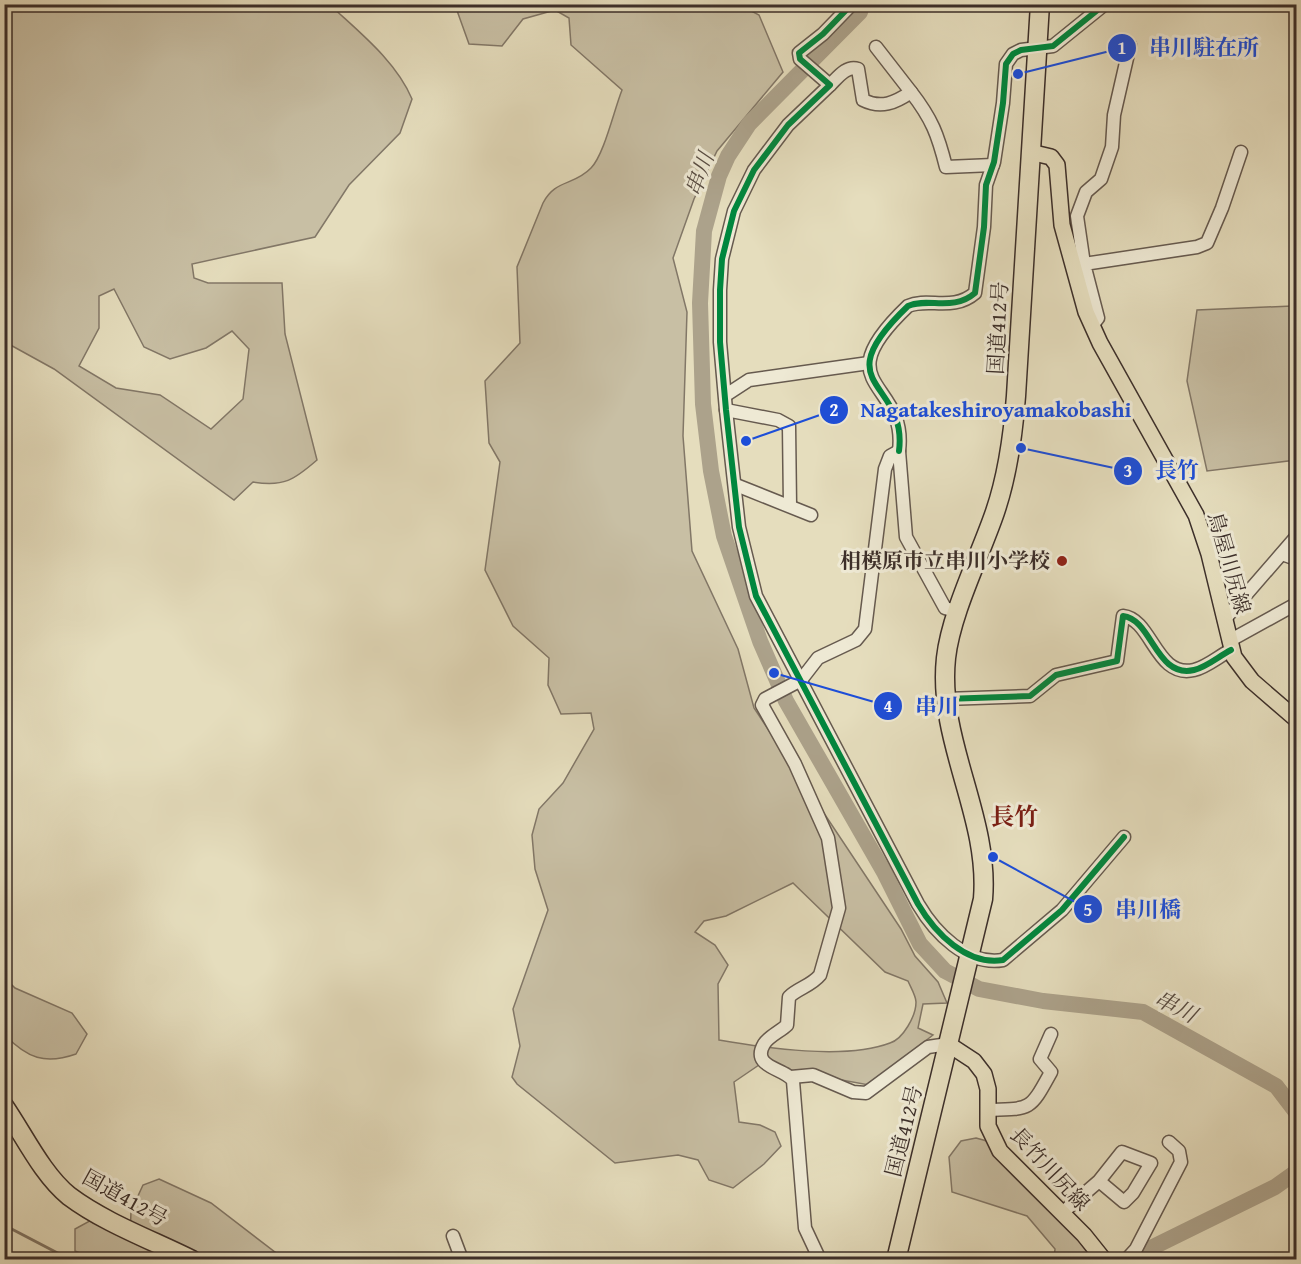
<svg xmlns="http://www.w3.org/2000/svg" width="1301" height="1264" font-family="'Gentium Book Plus','Noto Serif JP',serif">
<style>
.green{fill:#c8bfa4;stroke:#827767;stroke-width:1.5;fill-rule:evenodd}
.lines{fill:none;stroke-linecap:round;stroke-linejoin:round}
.stream{stroke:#7f7464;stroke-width:3}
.river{stroke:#aca28b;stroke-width:16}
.minor-casing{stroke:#665a4f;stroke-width:15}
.major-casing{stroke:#3c2f2a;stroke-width:18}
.highway-casing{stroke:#3c2f2a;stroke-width:21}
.minor{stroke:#eee9d4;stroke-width:12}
.major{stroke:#e5ddbd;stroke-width:15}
.highway{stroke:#e5ddbd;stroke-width:18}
.cycleway-casing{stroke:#eee9d4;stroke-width:10}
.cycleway{stroke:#00873e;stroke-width:6}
.poi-dot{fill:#8f2418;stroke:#eee9d4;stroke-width:2}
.labels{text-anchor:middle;stroke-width:6;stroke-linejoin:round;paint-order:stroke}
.street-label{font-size:21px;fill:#3c2f2a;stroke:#eee9d4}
.poi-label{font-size:21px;font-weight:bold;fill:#3c2f2a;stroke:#eee9d4;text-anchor:end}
.water-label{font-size:22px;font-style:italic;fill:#584c42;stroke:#eee9d4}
.quarter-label{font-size:24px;font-weight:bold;fill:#7a1f14;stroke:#eee9d4}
.leader{fill:none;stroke:#1d4ed8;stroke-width:2}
.callout-dot{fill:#1d4ed8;stroke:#eee9d4;stroke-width:2}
.mark-label{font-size:18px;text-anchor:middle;font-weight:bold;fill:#fff}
.callout-label{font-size:22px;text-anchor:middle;font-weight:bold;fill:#1d4ed8;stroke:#eee9d4;stroke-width:6;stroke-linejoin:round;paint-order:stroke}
</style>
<rect width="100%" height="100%" fill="#e5ddbd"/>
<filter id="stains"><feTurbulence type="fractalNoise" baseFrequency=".00333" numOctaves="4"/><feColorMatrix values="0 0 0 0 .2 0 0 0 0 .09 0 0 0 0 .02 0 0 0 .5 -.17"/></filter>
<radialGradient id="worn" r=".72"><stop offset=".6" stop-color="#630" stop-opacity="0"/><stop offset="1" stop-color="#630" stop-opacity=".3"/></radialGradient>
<g class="green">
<path d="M5 4 330 5C359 32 396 61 412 99L400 133 349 185 315 237 192 264 194 278 208 283H282L285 334 317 460C294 480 284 487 253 482L234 500 54 369 5 342ZM114 289 144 347 170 359 206 348 232 331 249 349 243 399 211 429 160 395 116 388 79 366 99 328V296Z"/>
<path d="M455 5H740L759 15 783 72 717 151 694 199 673 258 687 312 683 436 692 551 738 649 754 708 901 929 915 956 938 982 947 1003 923 1004 918 1028 933 1035 869 1085 759 1065 734 1082 739 1122 760 1125 775 1132 781 1146 764 1164 733 1188 709 1180 698 1160 678 1155 615 1163 517 1084 512 1077 520 1046 513 1009 548 910 535 869 532 835 539 809 563 783 594 729 591 713 561 714 548 685 549 658 513 626 485 570 500 462 489 443 485 381 520 343 517 267 543 203C555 179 574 186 591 168 604 155 614 110 622 90L571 45 569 18 555 10 523 19 502 46 469 44ZM793 883 885 972 908 981C910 986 916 996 916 1002 916 1016 903 1039 890 1043 845 1060 766 1048 719 1040L718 984 728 965 715 945 695 932 704 921 726 916Z"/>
<polygon points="1292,306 1296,310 1296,460 1207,471 1187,381 1197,310"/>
<path d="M5 978 15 988 72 1013 87 1034 76 1054C45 1065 27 1058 5 1035Z"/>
<polygon points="976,1138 994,1143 1055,1207 1094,1259 1054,1259 1055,1249 1027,1216 952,1192 949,1157 961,1141"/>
<path d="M159 1179 211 1203 284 1259 146 1260 137 1255C120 1264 92 1259 75 1251V1229L95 1218 130 1239 131 1211 143 1185Z"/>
</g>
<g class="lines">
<polyline class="stream" points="4,1225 71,1260"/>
<g class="river">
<polyline points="862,4 860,12 749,124 728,156 719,176 704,231 700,303 703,404 711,471 724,536 760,641 786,701 884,872 920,944 945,971 979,989 1043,1001 1143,1012 1276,1086 1296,1112"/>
<polyline points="1140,1260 1147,1250 1275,1187 1296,1172"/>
</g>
<defs>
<g id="minor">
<path d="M852 4 823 34 799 53 800 59 830 85 788 125 754 170 734 211 722 259 720 290V342L726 410 739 527 756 596 918 904C935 933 967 966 1003 960L1062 910 1124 837"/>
<polyline points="876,47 911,92"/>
<path d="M830 85C838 77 847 65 858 69L863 100C881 109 895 103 911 92 932 119 938 135 946 167L993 165"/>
<polyline points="1084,264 1077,216 1086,192 1101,179 1112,147 1114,115 1130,45"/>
<polyline points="1092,326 1098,318 1084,264 1197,247 1207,243 1222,208 1241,152"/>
<polyline points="726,395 749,380 869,363"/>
<polyline points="726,410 778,420 789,426 790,506"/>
<path d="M899 451C908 379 822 388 908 306 928 297 953 312 975 293L984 227 986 185 994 162 1003 103 1006 64 1013 54 1021 50 1053 46 1105 4"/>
<polyline points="736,485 811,515"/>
<polyline points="1282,554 1296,559"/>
<polyline points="1224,620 1296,537"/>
<polyline points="1229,641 1296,604"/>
<path d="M945 699 1030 696 1056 675 1117 661 1123 616C1152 619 1156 679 1194 670 1207 667 1219 656 1231 650"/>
<polyline points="791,1077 813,1075 853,1092 866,1093 928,1047 948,1044"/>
<path d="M988 1110C1032 1109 1030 1110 1051 1072L1040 1059 1051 1034"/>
<polyline points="1062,1213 1099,1181 1122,1152 1151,1163 1133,1193 1124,1202 1099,1181"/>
<polyline points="453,1236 462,1260"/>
<path d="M820 1260 805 1228 793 1081C786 1068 750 1068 764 1044 769 1036 781 1031 787 1025L789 997C798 988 811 986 820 975L839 908 828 838 795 764 762 705 765 699 801 680 818 658 856 640 865 629 885 469 890 456 899 451 906 537 945 608 959 612"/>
<polyline points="1126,1260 1136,1249 1181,1162 1179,1151 1169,1142"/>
</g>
<g id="major">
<polyline points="1030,152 1051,157 1057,165 1062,225 1086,312 1100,343 1196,515 1209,554 1234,657 1252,681 1296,719"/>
<polyline points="948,1044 974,1061 984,1074 988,1089 988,1126 1000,1151 1084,1235 1104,1260"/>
</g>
<g id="highway">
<path d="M4 1106C24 1135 42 1174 69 1196 105 1223 152 1240 192 1260"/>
<path d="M896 1260 983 899C990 816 937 742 946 658 951 613 980 556 995 512 1008 474 1013 436 1016 396L1040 4"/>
</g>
</defs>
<use href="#minor" class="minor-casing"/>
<use href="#major" class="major-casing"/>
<use href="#highway" class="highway-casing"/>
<use href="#minor" class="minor"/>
<use href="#major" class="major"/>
<use href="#highway" class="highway"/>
<defs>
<g id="cycleway">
<path d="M852 4 823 34 799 53 800 59 830 85 788 125 754 170 734 211 722 259 720 290V342L726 410 739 527 756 596 918 904C935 933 967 966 1003 960L1062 910 1124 837"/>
<path d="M899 451C908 379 822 388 908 306 928 297 953 312 975 293L984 227 986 185 994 162 1003 103 1006 64 1013 54 1021 50 1053 46 1105 4"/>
<path d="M945 699 1030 696 1056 675 1117 661 1123 616C1152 619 1156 679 1194 670 1207 667 1219 656 1231 650"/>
</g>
</defs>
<use href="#cycleway" class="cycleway-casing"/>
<use href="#cycleway" class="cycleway"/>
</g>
<circle class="poi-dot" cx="1062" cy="561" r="6"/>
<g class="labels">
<g class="street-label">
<text transform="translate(998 328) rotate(-87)" y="7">国道412号</text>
<text transform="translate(1229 563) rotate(74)" y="7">鳥屋川尻線</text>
<text transform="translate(904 1131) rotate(-76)" y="7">国道412号</text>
<text transform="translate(1050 1169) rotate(47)" y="7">長竹川尻線</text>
<text transform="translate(125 1198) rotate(29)" y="7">国道412号</text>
</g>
<g class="poi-label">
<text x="1050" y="568">相模原市立串川小学校</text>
</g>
<g class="water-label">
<text transform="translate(699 174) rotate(-70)" y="8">串川</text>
<text transform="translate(1176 1006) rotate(27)" y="8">串川</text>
</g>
<g class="quarter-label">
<text x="1014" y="825">長竹</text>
</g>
</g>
<path class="leader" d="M1018 74L1122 48M746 441L834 410M1021 448L1128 471M774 673L888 706M993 857L1088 909"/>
<g class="callout-dot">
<circle cx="1018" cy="74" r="6"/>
<circle cx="746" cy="441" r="6"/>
<circle cx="1021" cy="448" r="6"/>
<circle cx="774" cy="673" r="6"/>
<circle cx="993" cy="857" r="6"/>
<circle cx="1122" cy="48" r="15"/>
<circle cx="834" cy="410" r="15"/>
<circle cx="1128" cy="471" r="15"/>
<circle cx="888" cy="706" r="15"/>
<circle cx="1088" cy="909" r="15"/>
</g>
<g class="mark-label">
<text x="1122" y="54">1</text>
<text x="834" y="416">2</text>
<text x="1128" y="477">3</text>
<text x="888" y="712">4</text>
<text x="1088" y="916">5</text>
</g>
<g class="callout-label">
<text x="1204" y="55">串川駐在所</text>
<text x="996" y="417">Nagatakeshiroyamakobashi</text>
<text x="1177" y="478">長竹</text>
<text x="937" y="714">串川</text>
<text x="1148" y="917">串川橋</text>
</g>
<rect width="1301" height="1264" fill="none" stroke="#e5ddbd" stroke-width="24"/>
<rect x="6" y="6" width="1289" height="1252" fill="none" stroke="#3c2f2a" stroke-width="3"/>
<rect x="12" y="12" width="1277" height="1240" fill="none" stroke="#3c2f2a" stroke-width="1.5"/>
<rect width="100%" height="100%" filter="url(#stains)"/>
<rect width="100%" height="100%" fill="url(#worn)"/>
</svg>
